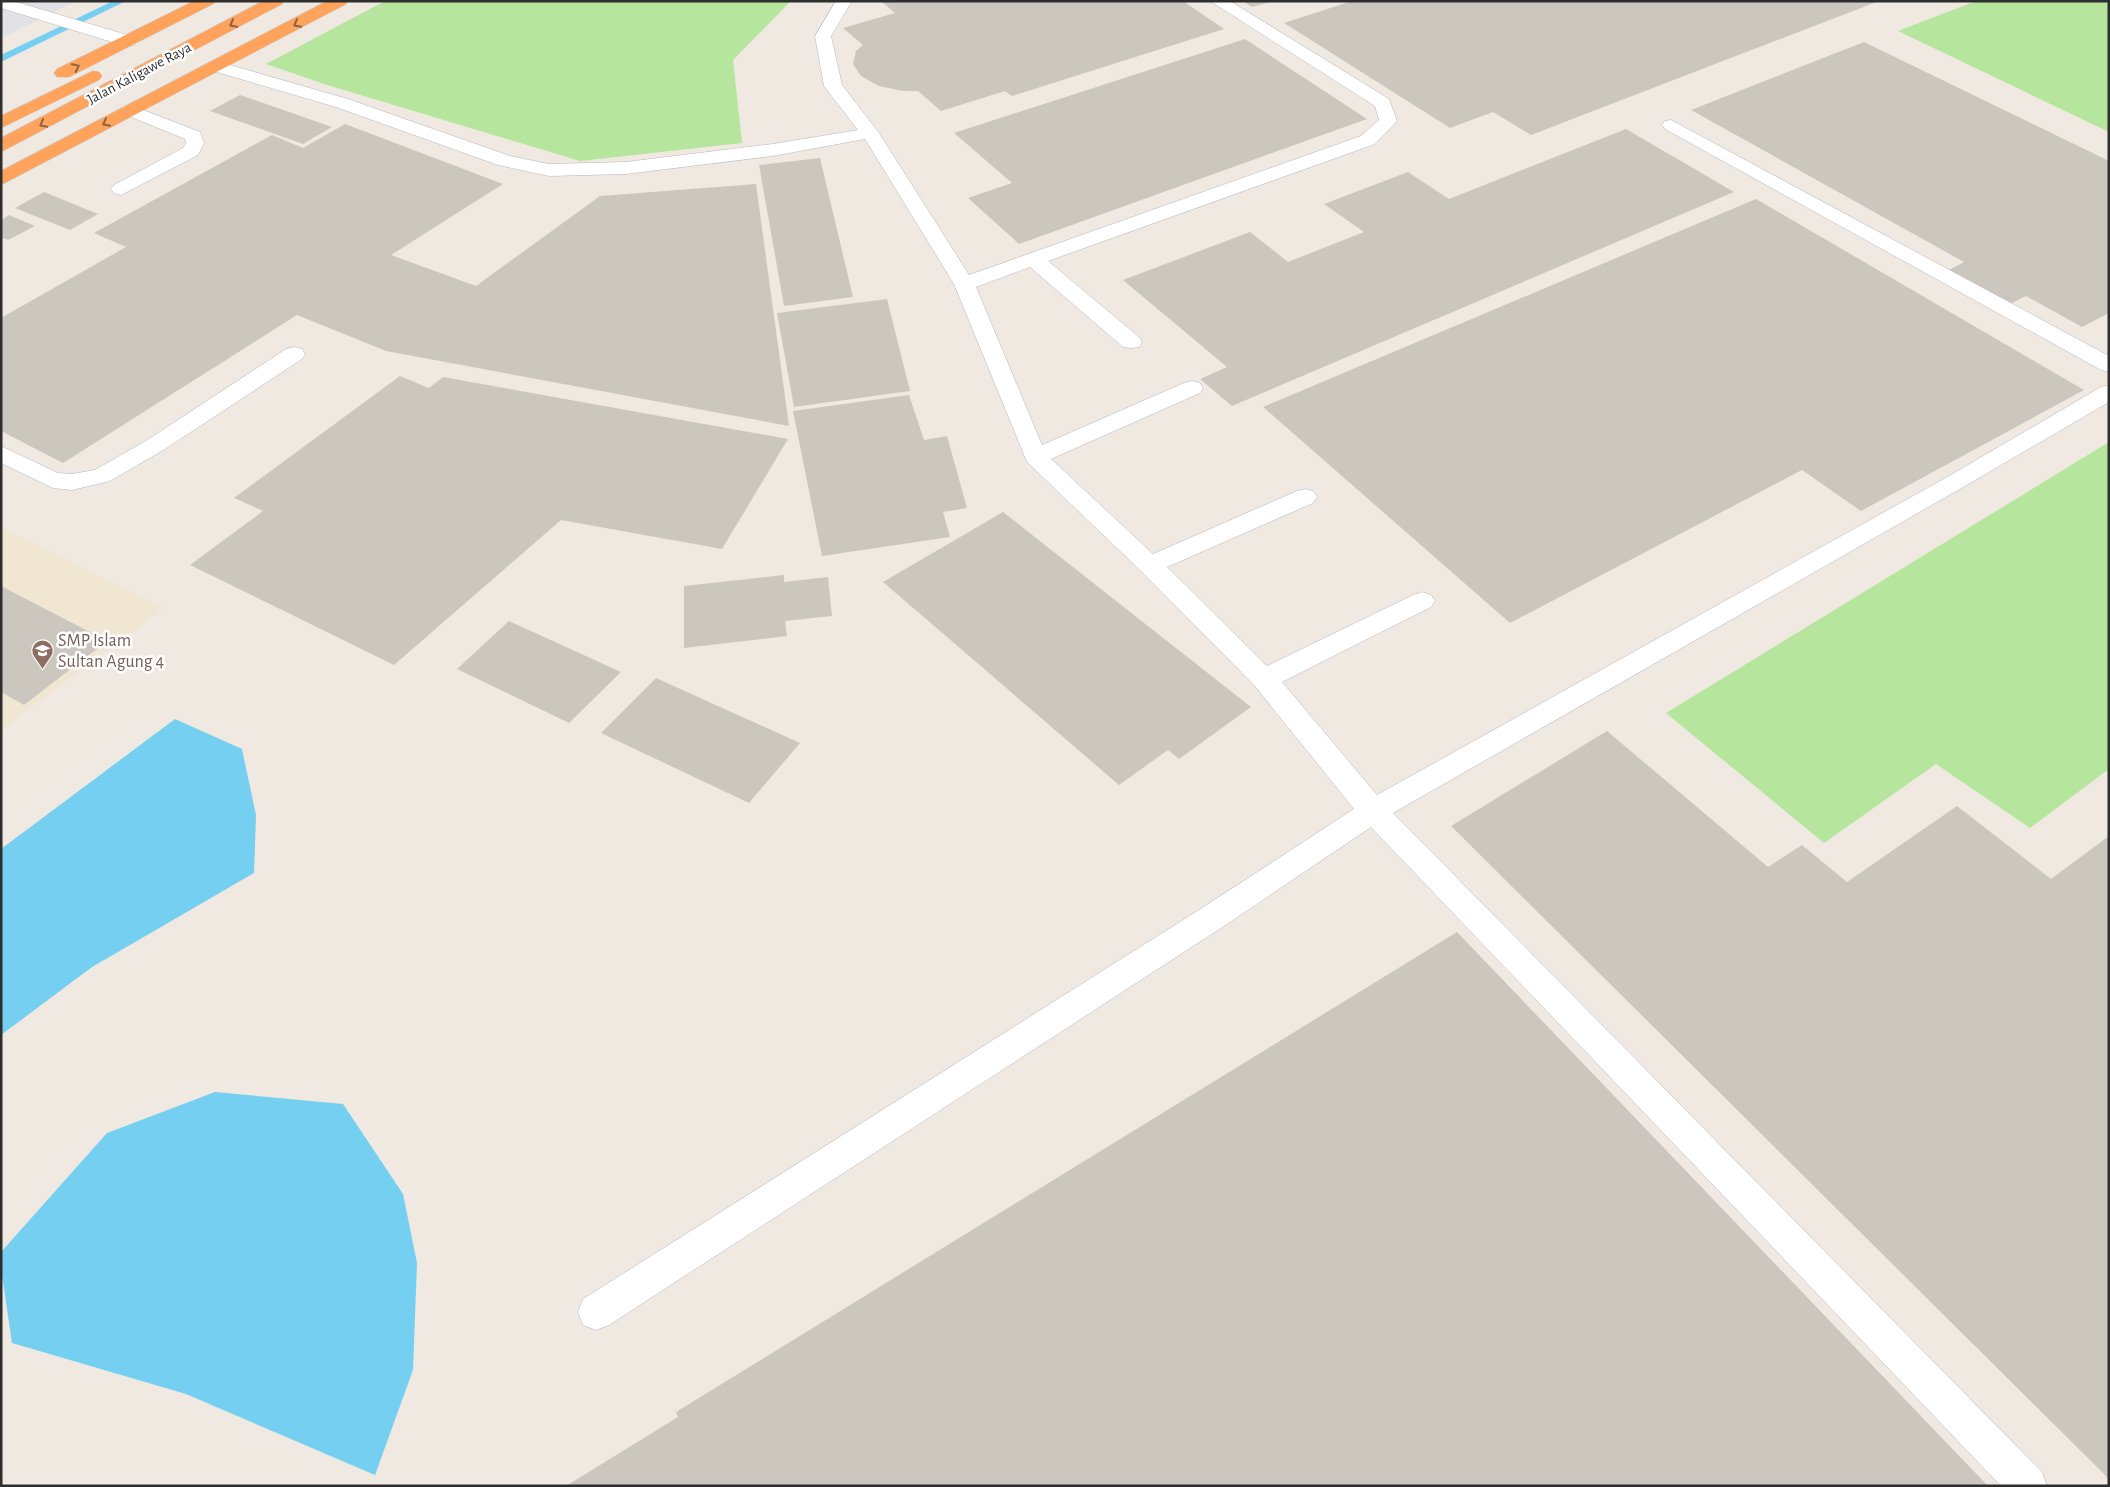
<svg xmlns="http://www.w3.org/2000/svg" width="2110" height="1487" font-family="'Alegreya Sans',sans-serif">
<style>
.industrial{fill:#e3e1e8}
.education{fill:#f0e6d1}
.green{fill:#b6e59e}
.water{fill:#75cff0}
.lines{fill:none;stroke-linecap:round;stroke-linejoin:round}
.stream{fill:#75cff0;fill-rule:evenodd}
.building{fill:#cbc7bf}
.minor-casing{stroke:#b4b7c1;stroke-width:1}
.highway-casing{stroke:#c9c9c9;stroke-width:1}
.minor{fill:#fff;fill-rule:evenodd}
.highway{fill:#ffa35c;fill-rule:evenodd}
.oneway{stroke:#8c6343}
.labels{text-anchor:middle;stroke-width:5;stroke-linejoin:round;paint-order:stroke}
.far-street-label{font-size:15px;fill:#2e2e2e;stroke:#fff}
.education-label{font-size:18px;fill:#785e54;stroke:#fff;text-anchor:start}
</style>
<rect width="100%" height="100%" fill="#efe9e1"/>
<polygon class="industrial" points="1,1 77,1 1,38"/>
<polygon class="education" points="1,527 164,608 1,730"/>
<g class="green">
<polygon points="385,1 791,1 733,60 742,143 580,161 324,84 266,64"/>
<polygon points="1976,1 2109,1 2109,132 1898,31"/>
<polygon points="2109,442 2109,769 2030,828 1936,764 1824,843 1666,713"/>
</g>
<g class="water">
<polygon points="175,719 242,749 256,815 254,873 92,967 1,1035 1,849"/>
<polygon points="215,1092 343,1104 403,1194 417,1263 413,1370 375,1475 186,1394 12,1343 1,1268 1,1252 107,1133"/>
</g>
<g class="lines">
<polygon class="stream" points="113,1 126,1 1,62 1,55"/>
</g>
<g class="building">
<polygon points="881,1 1183,1 1224,29 1012,96 1005,91 941,111 918,91 903,91 879,86 861,76 853,64 856,51 863,45 843,28 895,13"/>
<polygon points="1243,1 1271,1 1271,2 1252,7"/>
<polygon points="1352,1 1879,1 1531,135 1493,112 1450,128 1284,23"/>
<polygon points="1245,39 1367,119 1019,244 968,198 1012,183 954,133"/>
<polygon points="1864,42 2109,161 2109,313 2082,327 2026,296 2010,304 1949,270 1964,262 1691,110"/>
<polygon points="240,95 332,127 303,144 210,111"/>
<polygon points="345,124 503,184 391,255 476,286 600,196 756,184 789,426 386,351 297,315 63,463 1,431 1,318 126,247 94,233 272,135 303,148"/>
<polygon points="1626,129 1734,192 1232,406 1200,379 1227,367 1123,280 1250,232 1288,262 1364,232 1324,204 1408,172 1449,199"/>
<polygon points="820,158 853,297 784,306 759,165"/>
<polygon points="44,192 98,214 70,230 15,208"/>
<polygon points="1756,199 2084,390 1861,511 1802,470 1510,623 1263,407"/>
<polygon points="9,215 35,226 8,240 1,237 1,220"/>
<polygon points="887,299 910,391 794,407 777,313"/>
<polygon points="400,376 429,388 443,377 788,439 722,549 561,520 394,665 190,565 263,511 234,498"/>
<polygon points="909,395 924,440 947,436 967,508 943,512 950,537 822,556 793,411"/>
<polygon points="1003,512 1251,707 1179,759 1168,750 1119,785 883,582"/>
<polygon points="784,575 784,582 828,577 832,616 785,621 787,636 684,648 684,586"/>
<polygon points="1,586 107,641 24,705 1,692"/>
<polygon points="509,621 621,672 569,723 457,669"/>
<polygon points="656,678 800,743 749,803 601,733"/>
<polygon points="1607,731 1768,867 1802,845 1847,882 1957,806 2051,879 2109,836 2109,1479 1451,826"/>
<polygon points="1457,932 1988,1486 566,1486 678,1417 676,1412"/>
</g>
<g class="lines">
<defs>
<g id="minor">
<polygon points="1,1 13,1 134,37 137,41 134,45 122,45 1,8"/>
<polygon points="836,1 852,1 831,36 842,85 879,133 969,275 1361,136 1379,120 1375,106 1210,1 1230,1 1389,99 1397,121 1375,144 1048,261 1139,337 1142,342 1139,347 1131,348 1123,347 1030,267 976,287 1042,445 1184,383 1192,381 1200,383 1203,388 1200,393 1051,459 1153,554 1297,491 1305,489 1313,491 1317,497 1313,503 1167,567 1267,666 1413,595 1422,592 1431,595 1435,601 1431,607 1282,682 1377,795 1949,476 2101,387 2109,385 2109,402 1965,486 1393,813 2042,1472 2047,1486 2001,1486 1371,827 1224,926 609,1325 596,1330 583,1325 578,1312 583,1299 1202,908 1354,809 1255,686 1141,571 1027,462 954,284 865,139 773,156 626,174 549,176 498,165 336,107 210,70 207,66 210,62 216,61 348,99 510,156 549,164 626,162 773,144 858,130 824,86 815,36"/>
<polygon points="130,105 200,132 204,143 198,155 121,195 114,193 111,189 114,185 183,148 186,143 185,139 124,114 121,110 124,106"/>
<polygon points="1671,120 2109,356 2109,372 2101,370 1665,129 1662,125 1665,121"/>
<polygon points="294,347 302,349 305,354 302,359 165,449 110,481 72,490 53,488 1,463 1,446 58,473 72,474 95,470 149,439 286,349"/>
</g>
<g id="highway">
<polygon points="194,1 215,1 213,4 69,77 57,77 54,73 57,69"/>
<polygon points="263,1 284,1 282,4 1,152 1,138"/>
<polygon points="327,1 348,1 346,4 1,185 1,171"/>
<polygon points="93,71 99,72 102,76 99,80 1,128 1,116"/>
</g>
</defs>
<use href="#minor" class="minor-casing"/>
<use href="#highway" class="highway-casing"/>
<use href="#minor" class="minor"/>
<use href="#highway" class="highway"/>
</g>
<defs><path id="oneway-chevron" d="M-2-3.5L2.5 0L-2 3.5" fill="none" stroke-width="1.6" stroke-linecap="round" stroke-linejoin="round" transform="scale(1.25)"/></defs>
<g class="oneway">
<use href="#oneway-chevron" transform="translate(233 24) rotate(152)"/>
<use href="#oneway-chevron" transform="translate(297 24) rotate(152)"/>
<use href="#oneway-chevron" transform="translate(76 67) rotate(-26)"/>
<use href="#oneway-chevron" transform="translate(106 123) rotate(152)"/>
<use href="#oneway-chevron" transform="translate(43 124) rotate(152)"/>
</g>
<defs>
<symbol id="school-pin" viewBox="-11 -11 22 30"><path d="M0 17L-7.5 6A9.5 9.5 0 1 1 7.5 6Z" fill="#8d6e63" stroke="#fff"/><path d="M0-5L7-2L0 1L-7-2ZM-4 1L0 2.5L4 1V4Q0 6-4 4Z" fill="#fff"/></symbol>
</defs>
<g fill-rule="evenodd">
<use href="#school-pin" x="30" y="638" width="25" height="34"/>
</g>
<g class="labels">
<g class="far-street-label">
<text transform="translate(139 73) rotate(-28)" y="5">Jalan Kaligawe Raya</text>
</g>
<g class="education-label">
<text x="58" y="646">SMP Islam<tspan x="58" dy="21">Sultan Agung 4</tspan></text>
</g>
</g>
<rect width="2110" height="1487" fill="none" stroke="#2e2e2e" stroke-width="5"/>
</svg>
